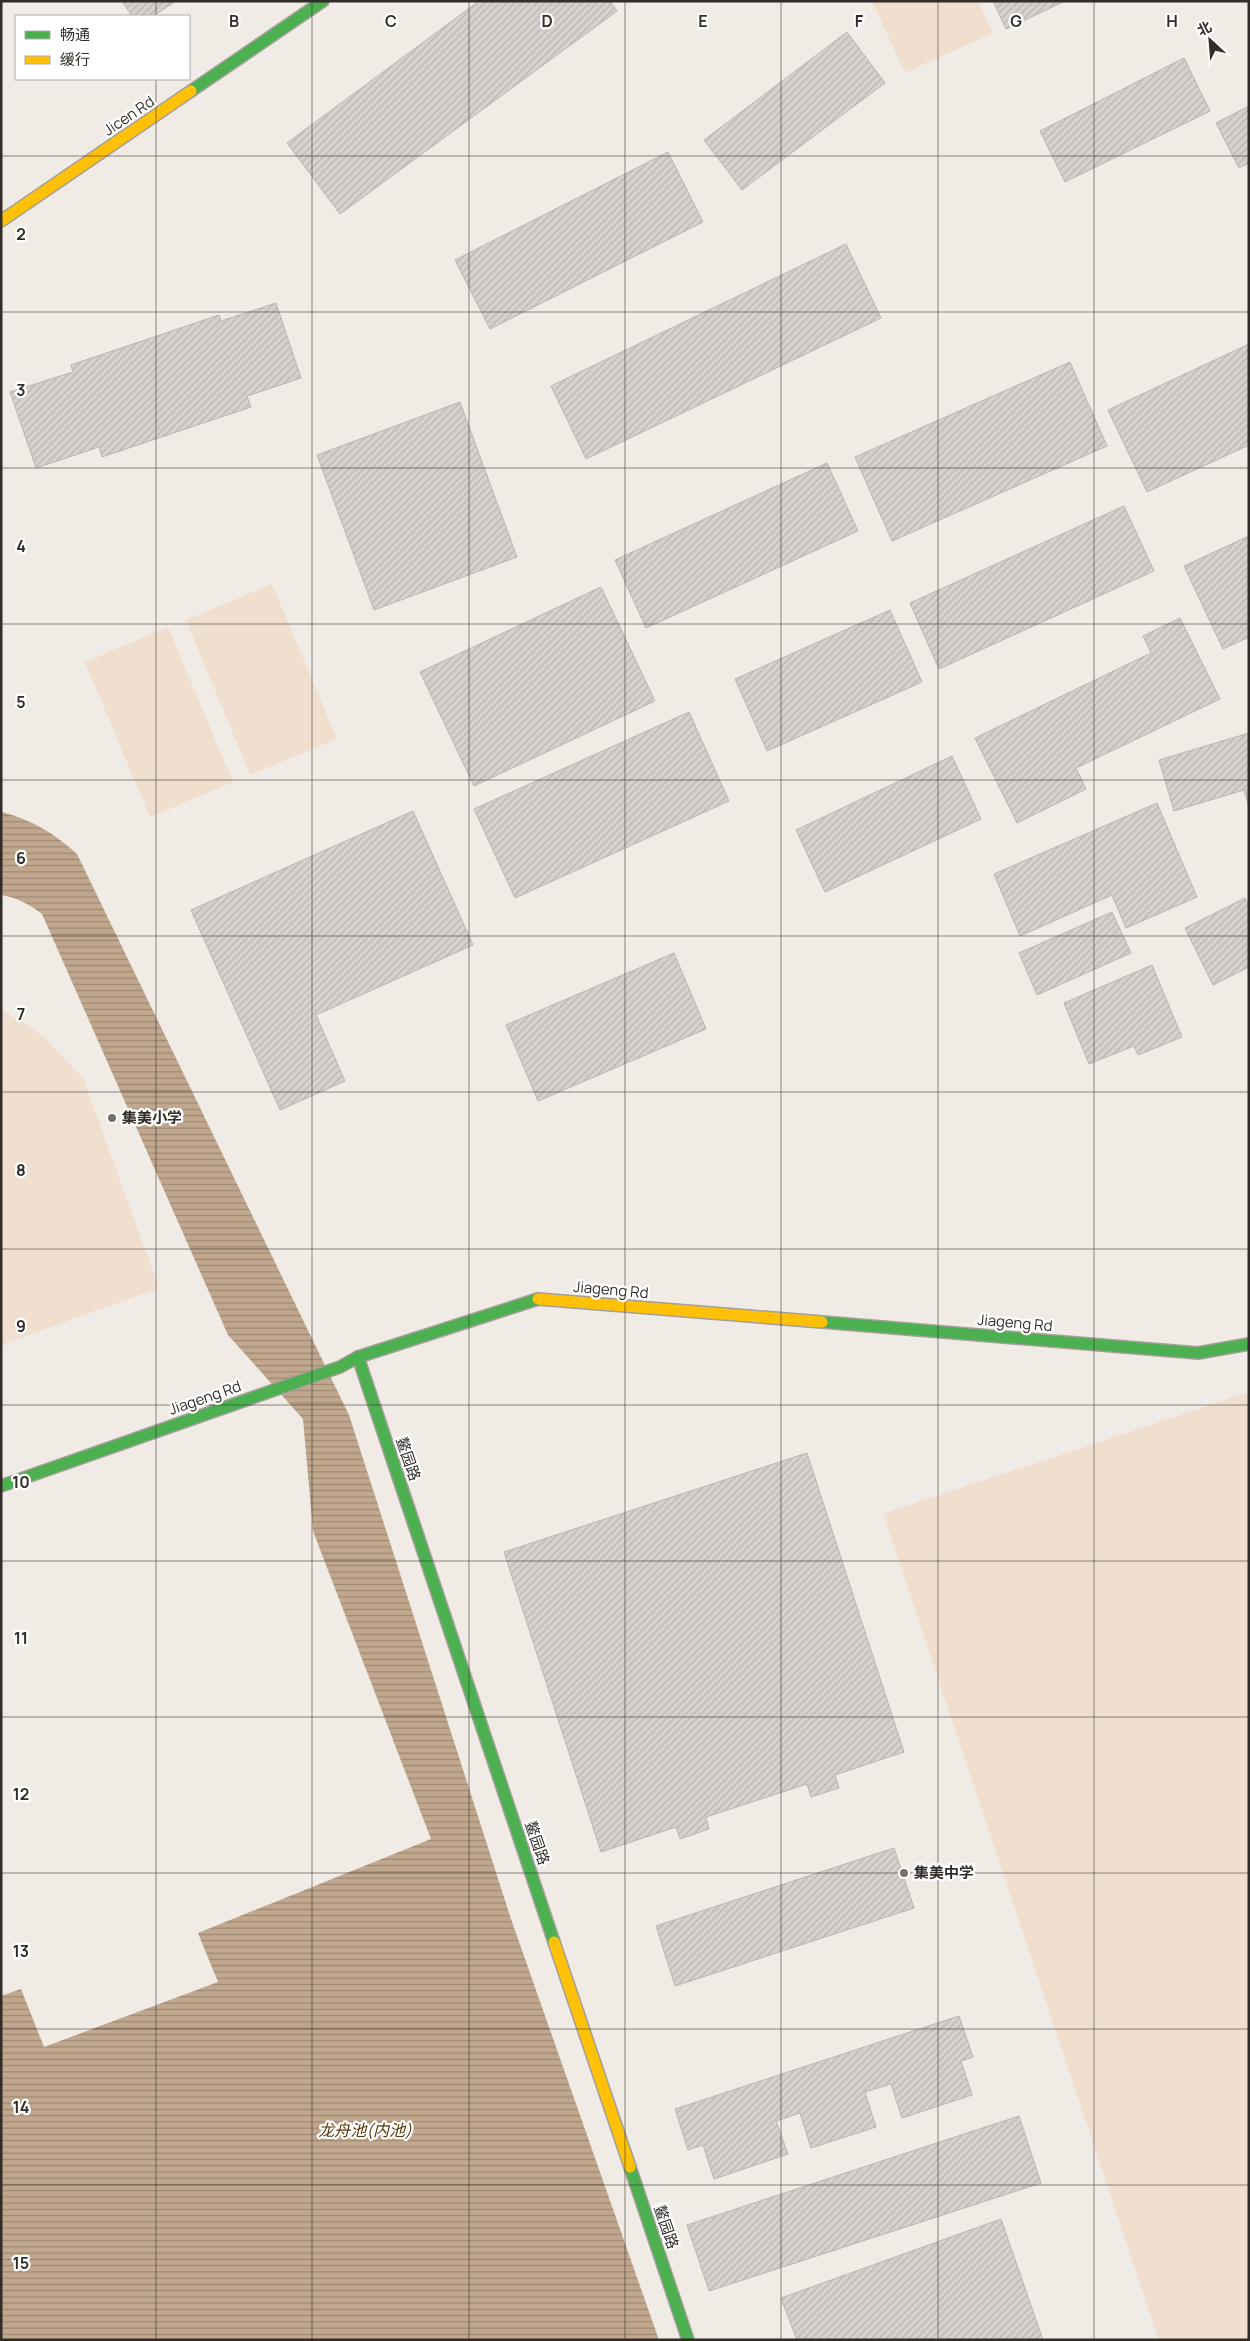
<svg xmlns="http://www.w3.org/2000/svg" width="1250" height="2341" font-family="Manrope,'Noto Sans SC',sans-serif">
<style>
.pitch{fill:#f0dfce}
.water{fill:url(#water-rules)}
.building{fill:url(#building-hatch);stroke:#b9b5b0}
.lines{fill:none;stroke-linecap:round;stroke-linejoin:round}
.fast-casing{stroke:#a39f9a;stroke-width:14}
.slow-casing{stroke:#a39f9a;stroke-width:14}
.fast{stroke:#4caf50;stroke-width:11}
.slow{stroke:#ffc107;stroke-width:11}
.grid{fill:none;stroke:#322d29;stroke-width:1;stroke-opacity:0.55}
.poi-dot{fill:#75706b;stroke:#fff;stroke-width:2}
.labels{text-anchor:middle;stroke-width:4.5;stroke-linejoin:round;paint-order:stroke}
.street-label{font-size:15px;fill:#322d29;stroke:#fff}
.poi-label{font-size:15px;font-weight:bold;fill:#322d29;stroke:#fff;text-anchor:start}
.water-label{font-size:16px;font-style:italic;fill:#583607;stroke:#fff}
.grid-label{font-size:16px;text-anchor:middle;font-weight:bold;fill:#322d29;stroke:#fff;stroke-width:4.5;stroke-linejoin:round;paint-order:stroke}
</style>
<defs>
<pattern id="water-rules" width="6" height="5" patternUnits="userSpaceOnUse" patternTransform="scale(1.25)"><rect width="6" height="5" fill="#c0a78d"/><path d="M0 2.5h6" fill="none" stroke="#9d8873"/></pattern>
<pattern id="building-hatch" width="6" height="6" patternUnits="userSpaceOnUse" patternTransform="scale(1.25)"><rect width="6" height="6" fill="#d6d1cc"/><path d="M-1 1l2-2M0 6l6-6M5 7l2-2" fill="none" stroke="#b8b4af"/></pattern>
</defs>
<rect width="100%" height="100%" fill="#f1ebe5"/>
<g class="pitch">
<polygon points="872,1 978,1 993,33 905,73"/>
<polygon points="272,584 337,739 250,775 186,620"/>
<polygon points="168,627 233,782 150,817 85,662"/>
<polygon points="1,1011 21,1021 44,1037 83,1078 159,1288 1,1345"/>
<polygon points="1249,1392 1249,2340 1159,2340 883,1514"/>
</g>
<path class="water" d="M2 812C32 820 54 833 77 854L349 1415 511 1919 659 2340H1V1996L21 1989 44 2047 218 1982 198 1933 431 1839 313 1531 303 1419 228 1335 42 914C29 904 18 898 1 895Z"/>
<g class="building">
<polygon points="122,1 176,1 153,16 132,16"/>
<polygon points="479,1 610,1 617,11 340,214 287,143"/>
<polygon points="993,1 1065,1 1006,29"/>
<polygon points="847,32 885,83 742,190 704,140"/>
<polygon points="1184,58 1210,111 1065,182 1040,131"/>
<polygon points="1249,106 1249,163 1239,168 1216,123"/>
<polygon points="668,152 703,222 490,329 455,260"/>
<polygon points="846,244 881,318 586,459 551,386"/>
<polygon points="276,303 301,378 247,396 251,407 102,457 99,447 36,468 10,392 73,372 71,365 219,315 221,321"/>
<polygon points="1249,344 1249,445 1147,492 1108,410"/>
<polygon points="1070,362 1107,446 892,541 855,457"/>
<polygon points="460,402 517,557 374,610 317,455"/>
<polygon points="827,463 858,531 646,628 615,560"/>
<polygon points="1124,506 1154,571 939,669 910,603"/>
<polygon points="1249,536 1249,637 1223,649 1184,566"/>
<polygon points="601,587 655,701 474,786 420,672"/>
<polygon points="890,610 922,682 767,751 735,679"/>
<polygon points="1180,618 1220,699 1076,768 1086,789 1017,823 975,738 1151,653 1143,636"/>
<polygon points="689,712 729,801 515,898 474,809"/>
<polygon points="1249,733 1249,807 1244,790 1174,811 1159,760"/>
<polygon points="952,756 981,819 825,892 796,830"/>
<polygon points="1157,803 1197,897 1126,928 1112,895 1020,936 994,874"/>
<polygon points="413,811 473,945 316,1015 345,1081 280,1110 191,910"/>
<polygon points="1245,898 1249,906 1249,967 1213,985 1185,928"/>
<polygon points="1112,912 1131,953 1037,995 1019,953"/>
<polygon points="674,953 706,1029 538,1101 506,1025"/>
<polygon points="1152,965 1182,1037 1138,1055 1134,1046 1089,1064 1064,1003"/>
<polygon points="807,1453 904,1752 835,1775 839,1788 811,1797 807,1784 706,1817 709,1829 680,1839 676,1827 601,1852 504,1552"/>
<polygon points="894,1848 914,1908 675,1986 656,1926"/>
<polygon points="959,2016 973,2057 961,2061 972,2095 902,2118 891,2084 865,2092 876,2127 811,2148 800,2113 776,2121 788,2154 714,2179 703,2145 688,2150 675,2109"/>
<polygon points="1019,2116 1041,2183 709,2291 687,2225"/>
<polygon points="1001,2219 1043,2340 797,2340 781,2298"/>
</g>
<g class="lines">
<defs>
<g id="fast">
<polyline points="191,91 323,1"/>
<polyline points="822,1322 1198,1353 1249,1344"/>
<polyline points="358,1357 554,1942"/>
<polyline points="1,1486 340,1367 358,1357 538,1299"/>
<polyline points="630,2167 688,2340"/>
</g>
<g id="slow">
<polyline points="1,221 191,91"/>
<polyline points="538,1299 822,1322"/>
<polyline points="554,1942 630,2167"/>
</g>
</defs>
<use href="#fast" class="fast-casing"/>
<use href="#slow" class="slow-casing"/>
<use href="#fast" class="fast"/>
<use href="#slow" class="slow"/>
</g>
<path class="grid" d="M156 1V16M312 1V2340M469 1V2340M625 1V2340M781 1V2340M938 1V2340M1094 1V2340M156 79V2340M1 156H1249M1 312H1249M1 468H1249M1 624H1249M1 780H1249M1 936H1249M1 1092H1249M1 1249H1249M1 1405H1249M1 1561H1249M1 1717H1249M1 1873H1249M1 2029H1249M1 2185H1249"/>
<g class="poi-dot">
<circle cx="112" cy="1118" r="5"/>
<circle cx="904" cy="1873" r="5"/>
</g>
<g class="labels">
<g class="street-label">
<text transform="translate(129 116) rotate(-34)" y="5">Jicen Rd</text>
<text transform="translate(611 1290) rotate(5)" y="5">Jiageng Rd</text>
<text transform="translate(1015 1323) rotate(5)" y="5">Jiageng Rd</text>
<text transform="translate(205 1398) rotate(-19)" y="5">Jiageng Rd</text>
<text transform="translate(408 1459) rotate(71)" y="5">鳌园路</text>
<text transform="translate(537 1843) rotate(71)" y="5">鳌园路</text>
<text transform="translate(666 2227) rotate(71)" y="5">鳌园路</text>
</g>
<g class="poi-label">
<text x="122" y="1123">集美小学</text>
<text x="914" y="1878">集美中学</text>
</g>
<g class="water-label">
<text x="365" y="2136">龙舟池(内池)</text>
</g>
</g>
<g class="grid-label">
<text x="234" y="27">B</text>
<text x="391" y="27">C</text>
<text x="547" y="27">D</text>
<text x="703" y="27">E</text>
<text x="859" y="27">F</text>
<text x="1016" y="27">G</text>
<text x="1172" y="27">H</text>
<text x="21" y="240">2</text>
<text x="21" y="396">3</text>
<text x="21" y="552">4</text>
<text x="21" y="708">5</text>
<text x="21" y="864">6</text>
<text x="21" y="1020">7</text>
<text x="21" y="1176">8</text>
<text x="21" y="1332">9</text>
<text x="21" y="1488">10</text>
<text x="21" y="1644">11</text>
<text x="21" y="1800">12</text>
<text x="21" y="1957">13</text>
<text x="21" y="2113">14</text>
<text x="21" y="2269">15</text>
</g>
<rect width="1250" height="2341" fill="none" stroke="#322d29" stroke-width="5"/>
<rect x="15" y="15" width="175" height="65" fill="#ffffff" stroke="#adaba9"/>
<rect x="25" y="31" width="25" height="8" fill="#4caf50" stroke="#adaba9"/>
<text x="60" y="40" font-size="15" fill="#322d29">畅通</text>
<rect x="25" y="56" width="25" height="8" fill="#ffc107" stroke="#adaba9"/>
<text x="60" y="65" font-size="15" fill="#322d29">缓行</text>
<g transform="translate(1210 40) rotate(334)" stroke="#ffffff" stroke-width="4" paint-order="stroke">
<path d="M0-4L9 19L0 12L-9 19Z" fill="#322d29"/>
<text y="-8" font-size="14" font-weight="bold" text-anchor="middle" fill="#322d29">北</text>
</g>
</svg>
